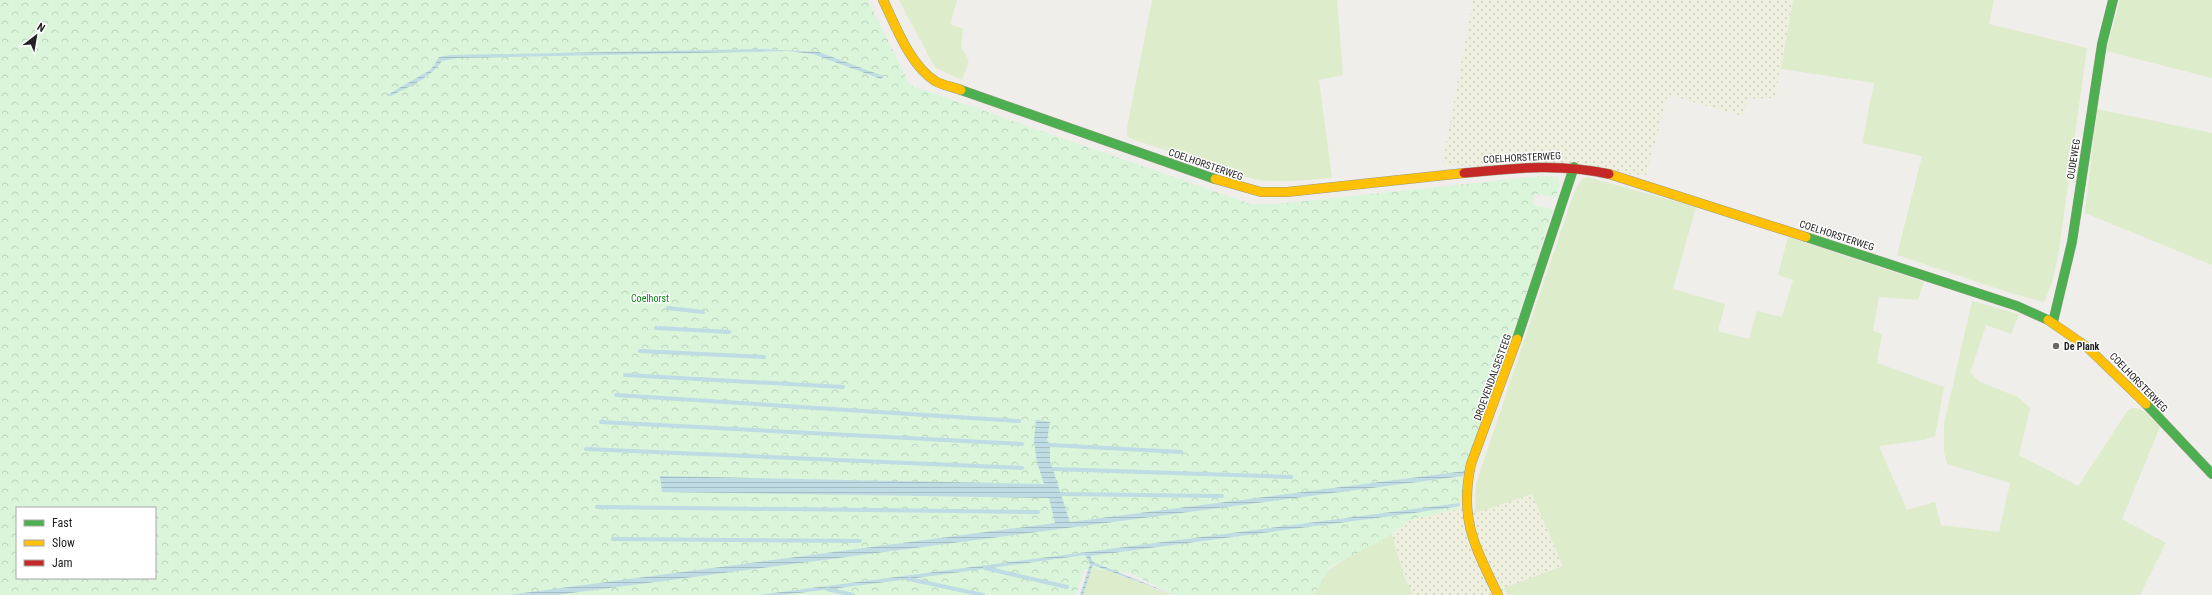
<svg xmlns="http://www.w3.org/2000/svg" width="2212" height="595" font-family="'Roboto Condensed',sans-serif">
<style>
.farmland{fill:url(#farmland-dots)}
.grass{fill:#ddeccb}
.park{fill:url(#park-crowns);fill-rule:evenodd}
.water{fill:url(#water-rules)}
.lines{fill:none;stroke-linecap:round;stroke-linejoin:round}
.stream{stroke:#bfdbe3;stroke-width:4}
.fast-casing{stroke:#999a82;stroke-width:10}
.slow-casing{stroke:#999a82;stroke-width:10}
.jam-casing{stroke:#999a82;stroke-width:10}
.fast{stroke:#4caf50;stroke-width:9}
.slow{stroke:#ffc107;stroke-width:9}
.jam{stroke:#c62828;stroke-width:9}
.poi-dot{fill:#6a6968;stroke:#fff;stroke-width:1.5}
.labels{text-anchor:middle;stroke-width:3;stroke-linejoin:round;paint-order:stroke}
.street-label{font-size:10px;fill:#222;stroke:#fff}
.park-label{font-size:10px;fill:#0c8416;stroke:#fff}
.poi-label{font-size:10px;font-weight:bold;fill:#222;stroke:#fff;text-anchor:start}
</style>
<defs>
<pattern id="farmland-dots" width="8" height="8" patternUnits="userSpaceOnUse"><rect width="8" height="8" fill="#efefdf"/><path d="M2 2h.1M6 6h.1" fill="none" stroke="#cdcdbf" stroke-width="1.8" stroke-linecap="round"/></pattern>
<pattern id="park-crowns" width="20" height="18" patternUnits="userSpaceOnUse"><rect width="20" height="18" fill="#daf5da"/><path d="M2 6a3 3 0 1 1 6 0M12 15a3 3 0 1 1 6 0" fill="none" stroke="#bbd2bb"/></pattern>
<pattern id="water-rules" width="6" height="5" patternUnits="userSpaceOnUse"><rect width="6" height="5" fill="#bfdbe3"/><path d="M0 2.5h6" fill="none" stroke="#a4bcc2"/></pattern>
</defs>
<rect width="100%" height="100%" fill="#f0eeeb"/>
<g class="farmland">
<polygon points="1473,0 1793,0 1775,98 1748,99 1742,116 1668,95 1646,175 1442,165"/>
<polygon points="1532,494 1563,566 1504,588 1503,595 1413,595 1403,573 1390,529 1414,513 1460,506 1475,513"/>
</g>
<g class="grass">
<polygon points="899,0 957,0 950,24 963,29 961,47 969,61 962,80 936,68 933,64"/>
<path d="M1152 0H1337L1343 75 1319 80 1332 178C1304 180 1277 184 1249 178L1129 138 1127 135V128Z"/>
<polygon points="1793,0 1994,0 1989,24 2087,48 2059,250 2052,283 2044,302 2010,293 1897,255 1922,156 1862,143 1874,83 1781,69"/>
<polygon points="2120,0 2212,0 2212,78 2106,51"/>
<polygon points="2097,109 2212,133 2212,265 2085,213"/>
<path d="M1587 177 1696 207 1673 289 1725 304 1718 331 1749 339 1757 311 1782 317 1793 280 1778 275 1788 237 1924 282 1918 300 1879 297 1873 331 1882 334 1877 363 1944 387 1935 436 1924 440 1879 446 1907 510 1935 502 1941 525 1999 532 2010 483 1947 464 1944 452V424L1972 301 2019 314 2011 334 1986 325 1970 373 1980 382 2018 397 2030 408 2019 455 2078 486 2128 410C2140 402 2152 419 2160 427L2122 519 2166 543 2140 595H1507L1504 588 1563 566 1532 494 1475 513 1476 484 1574 192 1582 179Z"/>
<polygon points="1390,529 1403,573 1413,595 1312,595 1323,574"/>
<polygon points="1093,565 1171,595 1083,595"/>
</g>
<path class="park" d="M0 0H868L910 85 1251 204H1277L1541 176 1558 177 1559 185 1556 197 1535 194 1533 205 1553 209 1458 509 1410 520 1389 536 1330 567 1314 595H1174L1130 573 1085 569 1076 595H0ZM17 508H155V578H17Z"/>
<g class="water">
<path d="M761 49 819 52 883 76 881 79 813 54 787 51 457 58 442 61C429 79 410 86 391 96L387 95 432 69 439 57 451 55Z"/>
<polygon points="1036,420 1050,422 1047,440 1050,445 1050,461 1070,522 1465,471 1463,476 556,595 508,595 1055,523 1049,498 662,492 660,476 1044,484 1037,462 1034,441"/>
<polygon points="1460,503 1460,506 1414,513 1090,556 1093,562 1174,595 1093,565 1083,595 1080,595 1090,564 1085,555 909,579 783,595 759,595"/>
</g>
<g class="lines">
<g class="stream">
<polyline points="668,308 703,312"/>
<polyline points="656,328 729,332"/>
<polyline points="640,351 764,357"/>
<polyline points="625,375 843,387"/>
<polyline points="616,395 1019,421"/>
<polyline points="601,422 1022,444"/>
<polyline points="1050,445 1181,452"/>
<polyline points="586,449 1022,468"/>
<polyline points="1053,469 1291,477"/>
<polyline points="1061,494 1222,496"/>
<polyline points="597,507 1038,512"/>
<polyline points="613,539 860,541"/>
<polyline points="985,568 1067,587"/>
<polyline points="909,579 983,595"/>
<polyline points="827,589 853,595"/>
</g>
<defs>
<g id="fast">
<polyline points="961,90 1215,179"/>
<polyline points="1806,237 2017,306 2048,320"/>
<polyline points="2053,322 2072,242 2102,44 2113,0"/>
<polyline points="1517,339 1574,167"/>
<polyline points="2146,404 2212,474"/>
</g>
<g id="slow">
<path d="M883 0C896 26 909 64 935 81 942 85 953 87 961 90"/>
<polyline points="1609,174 1806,237"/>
<polyline points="1215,179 1261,192 1287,192 1464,173"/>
<polyline points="2048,320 2087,347 2146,404"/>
<path d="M1498 595C1475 546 1459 520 1471 464L1517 339"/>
</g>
<path id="jam" d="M1464 173C1515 168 1559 163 1609 174"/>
</defs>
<use href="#fast" class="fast-casing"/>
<use href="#slow" class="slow-casing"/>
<use href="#jam" class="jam-casing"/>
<use href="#fast" class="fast"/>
<use href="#slow" class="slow"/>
<use href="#jam" class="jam"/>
</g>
<circle class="poi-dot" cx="2056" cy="346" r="4"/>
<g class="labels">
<g class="street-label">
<text transform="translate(1522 157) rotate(-3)" y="4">COELHORSTERWEG</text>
<text transform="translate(2073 159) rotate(-81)" y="4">OUDEWEG</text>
<text transform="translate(1206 164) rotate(19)" y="4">COELHORSTERWEG</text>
<text transform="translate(1837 235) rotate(18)" y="4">COELHORSTERWEG</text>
<text transform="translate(1492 377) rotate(-70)" y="4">DROEVENDALSESTEEG</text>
<text transform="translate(2139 382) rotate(46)" y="4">COELHORSTERWEG</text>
</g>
<g class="park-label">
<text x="650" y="302">Coelhorst</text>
</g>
<g class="poi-label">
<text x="2064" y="350">De Plank</text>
</g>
</g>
<rect x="16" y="507" width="140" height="72" fill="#ffffff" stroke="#a7a7a7"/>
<rect x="24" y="520" width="20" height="6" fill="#4caf50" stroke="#a7a7a7"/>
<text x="52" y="527" font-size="12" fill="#222222">Fast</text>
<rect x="24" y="540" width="20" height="6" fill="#ffc107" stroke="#a7a7a7"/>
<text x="52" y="547" font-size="12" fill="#222222">Slow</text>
<rect x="24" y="560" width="20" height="6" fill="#c62828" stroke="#a7a7a7"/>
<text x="52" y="567" font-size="12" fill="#222222">Jam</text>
<g transform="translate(36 36) rotate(31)" stroke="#ffffff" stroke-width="3" paint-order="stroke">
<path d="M0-3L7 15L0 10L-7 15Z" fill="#222222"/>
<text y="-6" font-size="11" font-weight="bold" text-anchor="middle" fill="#222222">N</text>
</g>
</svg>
